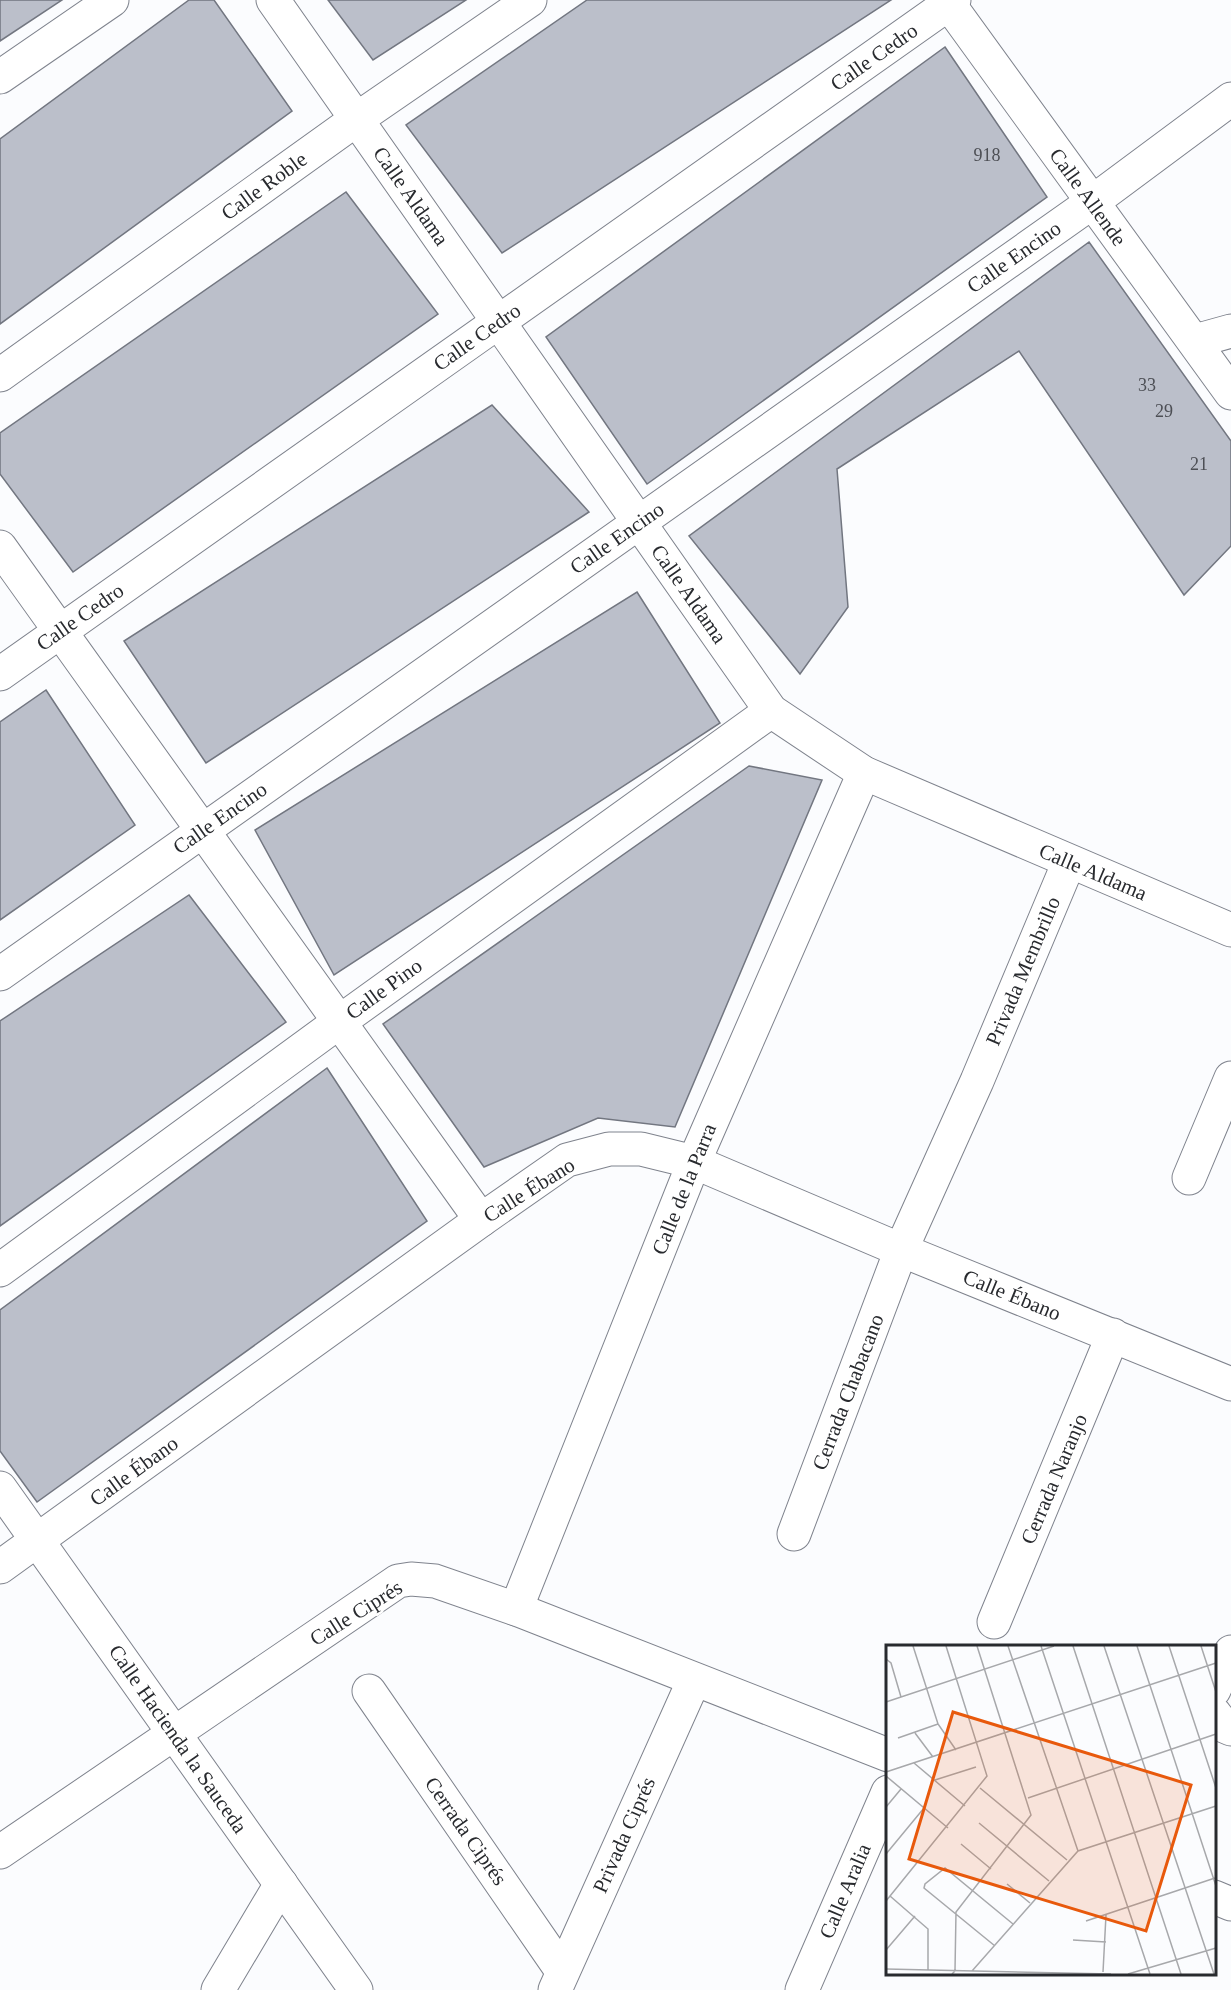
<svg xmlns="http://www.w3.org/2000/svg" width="1231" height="1990" font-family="Georgia,serif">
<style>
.building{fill:#bbbfca;stroke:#727680;stroke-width:1.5}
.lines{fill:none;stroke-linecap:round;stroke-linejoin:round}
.minor-casing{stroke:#7f838d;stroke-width:35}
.minor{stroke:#fff;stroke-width:33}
.labels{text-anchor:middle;stroke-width:5;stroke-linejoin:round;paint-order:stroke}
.number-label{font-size:18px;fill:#4d4f55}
.street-label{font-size:21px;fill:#282a2e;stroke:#fff}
.inset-road{fill:none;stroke:#a7a8ab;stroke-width:1.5}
.view{fill:#e8590c;fill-opacity:0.15;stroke:#e8590c;stroke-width:3}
.inset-edge{fill:none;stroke:#282a2e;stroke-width:3}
</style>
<rect width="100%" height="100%" fill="#fbfcfe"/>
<g class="building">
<polygon points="0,0 62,0 0,41"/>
<polygon points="189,0 214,0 292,111 0,324 0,139"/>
<polygon points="328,0 466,0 373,60"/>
<polygon points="587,0 891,0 502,253 406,125"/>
<polygon points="945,47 1047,197 647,484 546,337"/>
<polygon points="346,192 438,314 73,572 0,474 0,433"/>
<polygon points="1089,242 1231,441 1231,546 1184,595 1019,351 837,469 848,607 800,674 689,536"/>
<polygon points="492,405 589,512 206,763 124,641"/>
<polygon points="637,592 720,723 334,975 255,830"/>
<polygon points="46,690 135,825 0,920 0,722"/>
<polygon points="749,766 822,780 675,1127 598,1118 484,1167 383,1024"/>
<polygon points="189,895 286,1022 0,1226 0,1021"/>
<polygon points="327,1068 427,1221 37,1502 0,1451 0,1310"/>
</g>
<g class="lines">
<defs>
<g id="minor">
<polyline points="273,0 771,711 864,773 1231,930"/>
<polyline points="946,0 1231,393"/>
<polyline points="0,77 112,0"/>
<polyline points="1195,341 1231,331"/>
<polyline points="0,375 357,119 530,0"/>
<polyline points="0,547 481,1220"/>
<polyline points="0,674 954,0"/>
<polyline points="0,974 1091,203 1231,99"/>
<polyline points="1189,1178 1231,1078"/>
<polyline points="0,1270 339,1022 771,711"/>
<polyline points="0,1488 356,1990"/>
<polyline points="794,1534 901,1250 977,1081 1069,862"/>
<polyline points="0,1567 481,1220 567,1160 609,1149 641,1149 694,1162 901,1250 1231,1384"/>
<polyline points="516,1609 694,1162 864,773"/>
<polyline points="994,1622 1113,1335"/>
<polyline points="1214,1690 1231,1652"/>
<polyline points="369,1691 562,1971"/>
<polyline points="1214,1713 1224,1726 1231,1729"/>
<polyline points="0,1852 398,1581 411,1579 435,1581 516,1609 888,1755"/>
<polyline points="1214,1897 1231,1904"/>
<polyline points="218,1990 281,1884"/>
<polyline points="555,1990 694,1680"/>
<polyline points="802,1990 888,1792"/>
</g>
</defs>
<use href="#minor" class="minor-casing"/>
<use href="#minor" class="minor"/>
</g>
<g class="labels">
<g class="number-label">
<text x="987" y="161">918</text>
<text x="1147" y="391">33</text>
<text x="1164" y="417">29</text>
<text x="1199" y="470">21</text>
</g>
<g class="street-label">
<text transform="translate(874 57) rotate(-35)" y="7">Calle Cedro</text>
<text transform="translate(264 186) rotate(-36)" y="7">Calle Roble</text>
<text transform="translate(411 196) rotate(55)" y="7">Calle Aldama</text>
<text transform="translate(1088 197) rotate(54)" y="7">Calle Allende</text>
<text transform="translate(1014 257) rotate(-35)" y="7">Calle Encino</text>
<text transform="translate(477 337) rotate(-35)" y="7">Calle Cedro</text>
<text transform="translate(617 538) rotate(-35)" y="7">Calle Encino</text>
<text transform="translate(689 594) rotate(55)" y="7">Calle Aldama</text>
<text transform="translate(80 617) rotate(-35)" y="7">Calle Cedro</text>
<text transform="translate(220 818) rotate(-35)" y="7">Calle Encino</text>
<text transform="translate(1093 872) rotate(23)" y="7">Calle Aldama</text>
<text transform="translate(1023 971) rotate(-67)" y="7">Privada Membrillo</text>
<text transform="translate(384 989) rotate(-36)" y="7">Calle Pino</text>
<text transform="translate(684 1189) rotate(-68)" y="7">Calle de la Parra</text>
<text transform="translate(529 1190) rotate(-32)" y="7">Calle Ébano</text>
<text transform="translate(1012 1295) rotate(22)" y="7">Calle Ébano</text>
<text transform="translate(848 1392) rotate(-69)" y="7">Cerrada Chabacano</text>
<text transform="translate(134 1471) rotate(-36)" y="7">Calle Ébano</text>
<text transform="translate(1054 1479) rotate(-67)" y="7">Cerrada Naranjo</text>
<text transform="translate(356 1613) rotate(-32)" y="7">Calle Ciprés</text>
<text transform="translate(178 1739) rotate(55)" y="7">Calle Hacienda la Sauceda</text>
<text transform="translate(466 1831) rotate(55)" y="7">Cerrada Ciprés</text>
<text transform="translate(624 1835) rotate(-66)" y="7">Privada Ciprés</text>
<text transform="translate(845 1891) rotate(-67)" y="7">Calle Aralia</text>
</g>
</g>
<g transform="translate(886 1645)">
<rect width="330" height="330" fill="#fbfcfe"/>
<path class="inset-road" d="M27 1 52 79 70 105M122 1 192 206M155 1 264 329M187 1 295 329M218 1 328 329M251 1 330 241M283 1 330 143M315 1 330 47M0 14 5 18 15 52M0 57 168 1M29 88 47 112M12 93 52 79M28 118 79 161M0 127 330 18M0 131 62 183M49 135 90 122M94 143 181 215M142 153 330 89M0 162 15 144M93 178 163 236M75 199 105 224M0 209 38 163M121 239 144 258M4 251 42 284V325M0 256 101 131 60 1M200 276 329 233M187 295 220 297M109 301 38 243 39 239 59 223 127 279M0 305 29 271M0 324 225 329M86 326 192 206 330 161M217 327 220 270M66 329 69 326 70 267 145 170 91 1M242 329 330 303"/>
<path class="view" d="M67 67 305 140 260 286 23 214Z"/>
<rect width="330" height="330" class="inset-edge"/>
</g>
</svg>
